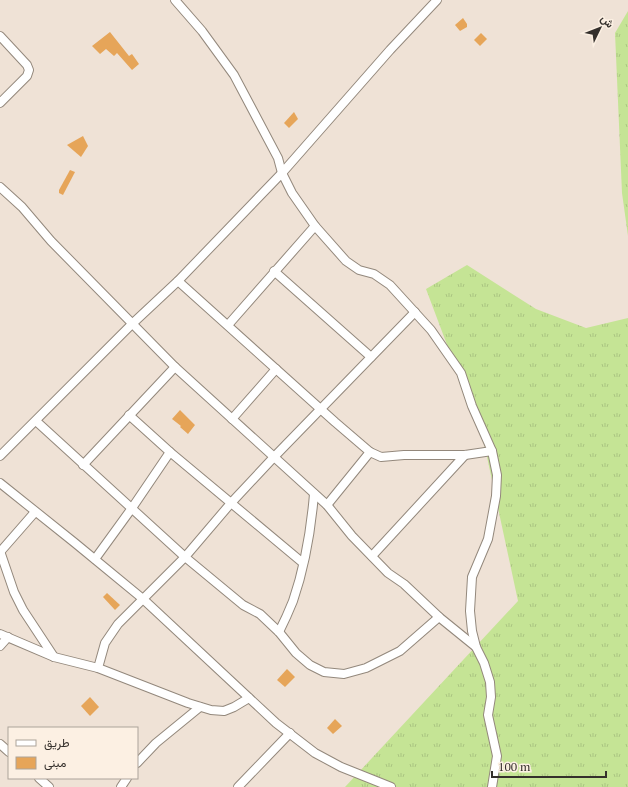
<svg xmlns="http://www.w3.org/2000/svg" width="628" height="787" font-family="'PT Serif',Vazirmatn,serif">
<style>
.grass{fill:url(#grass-tufts)}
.building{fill:#e6a559}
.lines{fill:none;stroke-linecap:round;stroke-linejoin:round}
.street-casing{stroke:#93887c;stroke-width:10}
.street{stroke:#fff;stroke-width:8}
</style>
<defs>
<pattern id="grass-tufts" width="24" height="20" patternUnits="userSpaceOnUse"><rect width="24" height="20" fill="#c5e495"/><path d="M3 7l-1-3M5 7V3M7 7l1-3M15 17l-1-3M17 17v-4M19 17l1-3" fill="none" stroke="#aac481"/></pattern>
</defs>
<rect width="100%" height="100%" fill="#efe2d6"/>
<g class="grass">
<polygon points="628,11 628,236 622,193 615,33"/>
<polygon points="467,265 536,309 586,328 628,318 628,787 345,787 518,601 484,443 426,289"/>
</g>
<g class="building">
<polygon points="463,18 467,24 467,27 460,31 455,25"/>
<polygon points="110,32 129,56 132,54 139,64 132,70 117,53 114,56 106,49 100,54 92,46"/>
<polygon points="481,33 487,39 480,46 474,40"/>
<polygon points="294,112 298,119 289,128 284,123"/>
<polygon points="83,136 88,146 81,157 67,145"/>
<polygon points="70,170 75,172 63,195 59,193 59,190"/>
<polygon points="180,410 195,425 188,434 180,427 181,426 172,419"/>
<polygon points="107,593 120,605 115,610 103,597"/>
<polygon points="287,669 295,677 285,687 277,680"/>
<polygon points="90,697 99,707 90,716 81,706"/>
<polygon points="335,719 342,726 333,734 327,728"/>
</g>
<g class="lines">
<defs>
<g id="street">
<polyline points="175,0 202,31 234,75 278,158 282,173 292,193 315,226 346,261 359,270 374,274 390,285 431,330 461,373 472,406 492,451 497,475 496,496 488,539 472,577 470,611 472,631 476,647 484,663 490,682 491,697 488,715 497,756 492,787"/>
<polyline points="0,36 27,65 29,70 27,76 0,103"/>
<polyline points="0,187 22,207 51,241 175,367 327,505 352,536 388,573 404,584 439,617 476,647"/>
<polyline points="274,271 371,357"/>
<polyline points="178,281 335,422 370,452 381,457 404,455 465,455 492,451"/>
<polyline points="228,325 315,226"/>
<polyline points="129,415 170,452 303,563"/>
<polyline points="232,419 276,369"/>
<polyline points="36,421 185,557 243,605 260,614 279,632 296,653 310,665 324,672 344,674 366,668 400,651 439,617"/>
<polyline points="0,456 132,324 178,281 282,173 390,50 437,0"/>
<polyline points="83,465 175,367"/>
<polyline points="0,483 75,543 143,599 276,723 315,753 341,767 391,787"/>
<polyline points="327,505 370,452"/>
<polyline points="0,551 14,592 23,610 54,657"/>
<polyline points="0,552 35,512"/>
<polyline points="372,556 465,455"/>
<polyline points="95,559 132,508 170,452"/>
<path d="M279 632C284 622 289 611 293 601 305 566 311 530 314 494"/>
<polyline points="0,634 54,657 98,668 188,703 211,710 224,711 234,707 249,698"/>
<polyline points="0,646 8,637"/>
<polyline points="98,668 105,643 118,624 185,557 231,503 274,457 415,312"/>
<polyline points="0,744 9,752"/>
<polyline points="137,763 156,743 200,707"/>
<polyline points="39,778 49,787"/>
<polyline points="121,787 127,778"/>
<polyline points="238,787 290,733"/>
</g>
</defs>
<use href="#street" class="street-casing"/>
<use href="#street" class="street"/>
</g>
<rect x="8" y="727" width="130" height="52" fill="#fcf0e3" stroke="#aca39a"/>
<rect x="16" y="740" width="20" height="6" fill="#ffffff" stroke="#aca39a"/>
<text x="44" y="747" font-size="12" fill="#35302c">طريق</text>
<rect x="16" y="757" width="20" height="12" fill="#e6a559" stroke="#aca39a"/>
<text x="44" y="767" font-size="12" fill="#35302c">مبنى</text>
<g transform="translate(600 28) rotate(47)" stroke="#fcf0e3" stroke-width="3" paint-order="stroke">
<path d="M0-3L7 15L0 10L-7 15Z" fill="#35302c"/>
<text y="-6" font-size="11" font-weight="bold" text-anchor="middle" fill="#35302c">ش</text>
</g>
<path d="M492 771v6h114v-6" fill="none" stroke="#35302c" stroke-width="2"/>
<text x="498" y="771" font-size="12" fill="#35302c" stroke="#fcf0e3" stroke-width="3" paint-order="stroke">100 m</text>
</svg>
